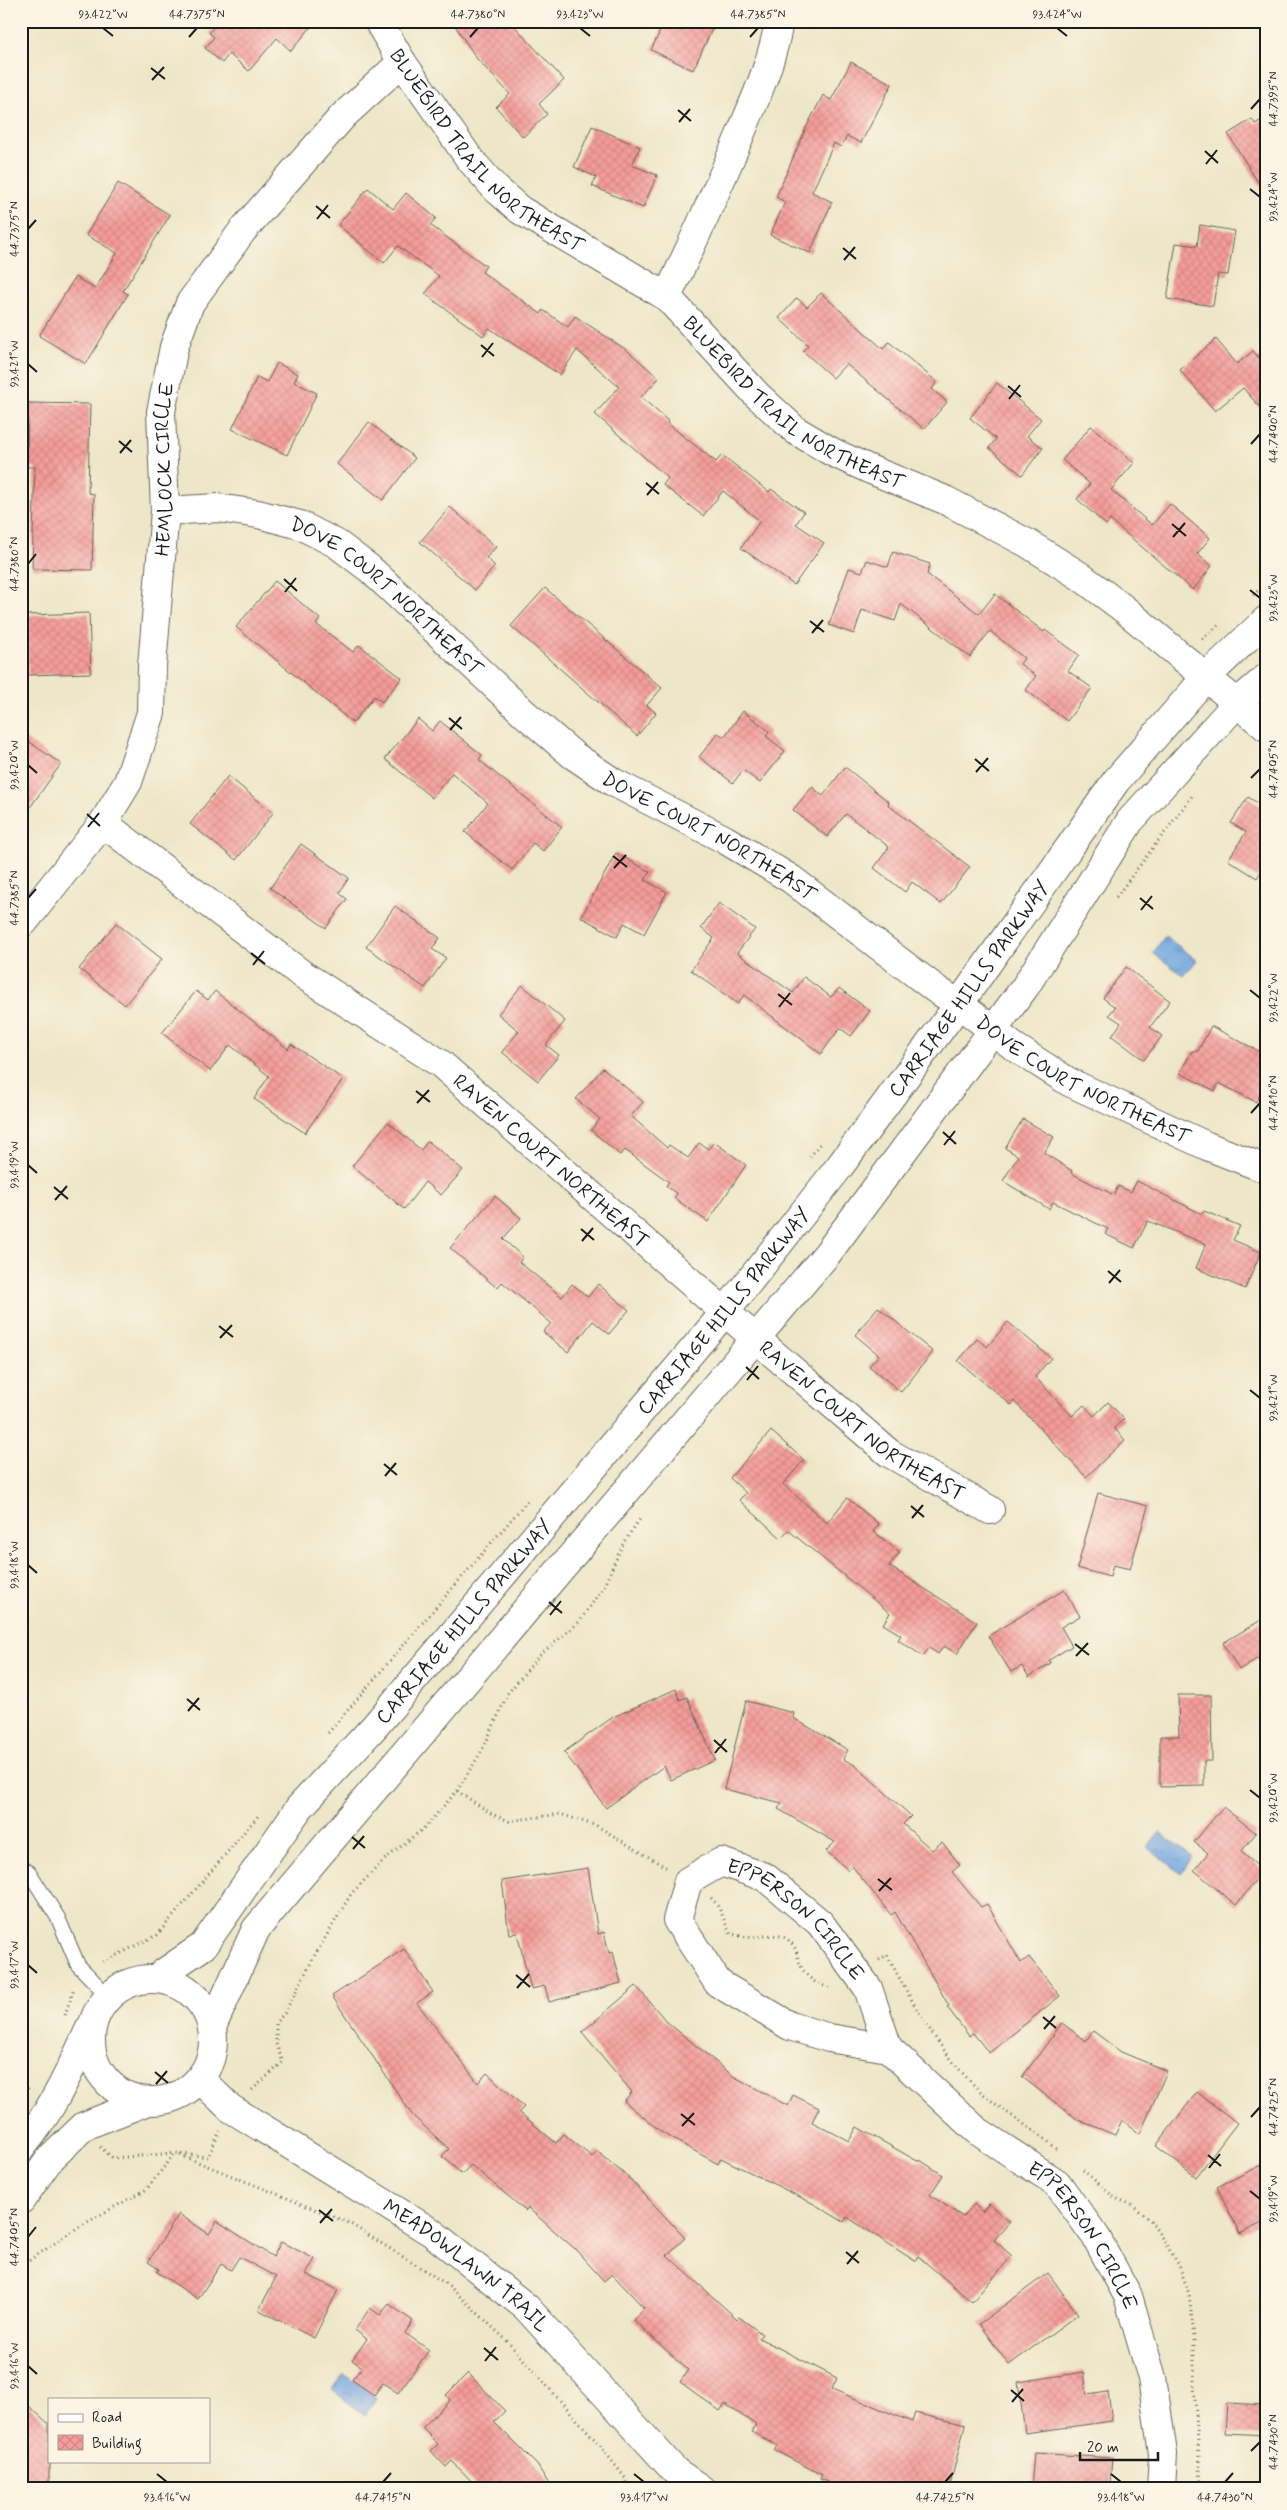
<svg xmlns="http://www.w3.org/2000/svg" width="1287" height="2510" font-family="Mynerve,sans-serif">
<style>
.water{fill:url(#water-ripples);stroke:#48627e}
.building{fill:url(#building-cross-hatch)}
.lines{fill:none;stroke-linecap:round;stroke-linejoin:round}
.service-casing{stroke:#656358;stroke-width:16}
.minor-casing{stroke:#656358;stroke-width:30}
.tertiary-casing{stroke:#656358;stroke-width:30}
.path{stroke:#656358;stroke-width:3;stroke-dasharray:1 4;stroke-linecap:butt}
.service{stroke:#fff;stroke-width:14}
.minor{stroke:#fff;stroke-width:28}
.tertiary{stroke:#fff;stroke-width:28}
.ticks{fill:none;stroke:#1c1c1c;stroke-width:2}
.labels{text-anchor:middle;stroke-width:4;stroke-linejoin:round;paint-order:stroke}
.street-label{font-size:20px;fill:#1c1c1c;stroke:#fcf5e5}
.neatline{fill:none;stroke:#1c1c1c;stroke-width:2}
.ticks-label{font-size:12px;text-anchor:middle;fill:#1c1c1c}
</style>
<defs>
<pattern id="water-ripples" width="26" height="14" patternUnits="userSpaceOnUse" patternTransform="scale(1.25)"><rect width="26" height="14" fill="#73a7e0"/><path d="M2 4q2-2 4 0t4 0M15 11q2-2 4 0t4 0" fill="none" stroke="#5e87b5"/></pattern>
<pattern id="building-cross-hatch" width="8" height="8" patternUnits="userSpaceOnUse" patternTransform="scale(1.25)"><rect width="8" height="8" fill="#f49c9b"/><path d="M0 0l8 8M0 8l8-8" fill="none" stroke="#d18685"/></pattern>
</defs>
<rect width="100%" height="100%" fill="#fcf5e5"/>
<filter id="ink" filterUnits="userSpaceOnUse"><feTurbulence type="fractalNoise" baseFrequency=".02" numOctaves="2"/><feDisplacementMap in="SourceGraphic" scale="10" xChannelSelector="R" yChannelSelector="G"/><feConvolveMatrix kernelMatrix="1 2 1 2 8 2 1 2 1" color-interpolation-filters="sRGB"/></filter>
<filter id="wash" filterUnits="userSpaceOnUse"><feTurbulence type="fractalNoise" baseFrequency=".0096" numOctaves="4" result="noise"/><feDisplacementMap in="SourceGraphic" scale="20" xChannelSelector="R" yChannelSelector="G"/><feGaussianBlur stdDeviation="1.12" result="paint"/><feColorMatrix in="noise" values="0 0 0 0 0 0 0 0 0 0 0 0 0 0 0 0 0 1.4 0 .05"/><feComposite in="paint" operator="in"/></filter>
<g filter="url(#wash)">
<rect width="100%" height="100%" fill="#ede6c8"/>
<g class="water">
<polygon points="1165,936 1197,960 1184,976 1153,953"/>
<polygon points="1159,1832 1193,1857 1181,1873 1147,1848"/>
<polygon points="344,2374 377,2399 365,2415 332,2390"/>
</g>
<g id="blocks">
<g class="building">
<polygon points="219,21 316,21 291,51 277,38 249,71 229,54 222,63 205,48 214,37 209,33"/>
<polygon points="452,21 510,21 564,80 539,104 547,114 523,137 496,107 510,94 477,59"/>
<polygon points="665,21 716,21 693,70 651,50"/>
<polygon points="851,62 892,84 861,143 847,136 841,147 834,143 812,192 832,202 810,253 770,235 785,202 776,197 806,128 823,95 831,100"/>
<polygon points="1266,117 1266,195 1228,134 1252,119 1255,124"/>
<polygon points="592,126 640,147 632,165 657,175 643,208 592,186 596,177 574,167"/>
<polygon points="118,183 170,215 123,291 128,294 86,364 39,336 75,277 95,289 117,253 86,235"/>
<polygon points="368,188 393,209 406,193 436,218 430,225 486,266 482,272 541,314 543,310 568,327 575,316 628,351 659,378 641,397 668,421 667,423 716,462 722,455 769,492 771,489 804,512 796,524 824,543 794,585 741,548 760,521 723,491 703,516 663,485 668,478 595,414 619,387 577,350 560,375 489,328 483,336 425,294 439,276 398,246 384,263 338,225"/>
<polygon points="1200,225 1235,231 1228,275 1218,274 1213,306 1167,299 1176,243 1197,246"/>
<polygon points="821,293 883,349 889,342 937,382 932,389 947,402 924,429 846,364 833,378 803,351 808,345 779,318 797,298 807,307"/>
<polygon points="1216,339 1237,364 1253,351 1266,366 1266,414 1243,388 1215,411 1180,370"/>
<polygon points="277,363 298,374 294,382 317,393 287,455 232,429 257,377 267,382"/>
<polygon points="997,383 1041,419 1027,436 1043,448 1022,475 989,448 996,439 970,418"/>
<polygon points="28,403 90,404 88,493 94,494 92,570 32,569 35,467 27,467"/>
<polygon points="369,422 415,458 383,500 337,464"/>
<polygon points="1091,426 1134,463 1111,490 1152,525 1170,504 1210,538 1197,554 1212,566 1193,590 1110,520 1106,525 1077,499 1090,484 1062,460"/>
<polygon points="450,507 496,547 486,558 495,566 475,590 420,542"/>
<polygon points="893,552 930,564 927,574 979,614 995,594 1044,632 1045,630 1079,655 1068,671 1092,688 1067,721 1026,690 1036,676 1020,664 1024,658 990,631 970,657 901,604 895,621 862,610 854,634 829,625 849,568 862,572 867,560 888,567"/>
<polygon points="275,581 320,619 316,624 353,652 359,645 402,678 382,702 374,696 353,723 236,627"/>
<polygon points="545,588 662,688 647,705 656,713 637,736 511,626"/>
<polygon points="89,613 91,673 28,675 26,615"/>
<polygon points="743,711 769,731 766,736 785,751 760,783 743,770 733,783 699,757 718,733 724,737"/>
<polygon points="418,719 432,731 440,721 482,755 479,760 562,827 543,851 533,843 512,870 465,832 488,803 452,773 432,798 385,759"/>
<polygon points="21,736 61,764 21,820"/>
<polygon points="845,767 889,802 888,805 970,867 941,904 912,882 905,892 874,868 889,847 846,814 827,837 793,810 812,787 823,796"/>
<polygon points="228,776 273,813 236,860 190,824"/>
<polygon points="1248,797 1262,806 1266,801 1266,864 1257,878 1228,860 1246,832 1231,823"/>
<polygon points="301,844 349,878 339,893 347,899 326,928 270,888"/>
<polygon points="616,853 650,872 645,880 667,892 644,934 624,923 617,937 581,917"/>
<polygon points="719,903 755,929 737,953 793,993 804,977 831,997 839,988 870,1011 851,1036 840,1028 821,1054 744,995 738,1004 691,970 714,938 701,928"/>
<polygon points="395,906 440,938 432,949 446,958 425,988 366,947"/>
<polygon points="116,923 162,959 125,1005 79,969"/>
<polygon points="1126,967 1170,1001 1150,1027 1162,1036 1144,1060 1112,1036 1121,1023 1109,1015 1115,1007 1103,998"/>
<polygon points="522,985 565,1021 546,1045 559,1055 538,1081 502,1052 519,1031 498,1014"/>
<polygon points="196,991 208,1000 215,991 288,1049 291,1044 343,1079 305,1133 254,1099 269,1076 230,1045 210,1071 162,1033"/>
<polygon points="1211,1026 1266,1055 1266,1084 1256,1102 1219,1083 1215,1091 1180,1073 1192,1051 1198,1051"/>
<polygon points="603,1068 643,1102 631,1116 667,1148 669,1145 688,1158 699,1143 708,1149 714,1142 746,1165 708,1222 674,1198 677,1194 666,1186 669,1182 625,1150 620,1155 591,1130 600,1119 576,1099"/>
<polygon points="1023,1119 1054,1137 1044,1153 1072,1171 1071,1173 1114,1195 1118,1186 1131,1192 1137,1181 1202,1214 1204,1211 1240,1226 1233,1240 1261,1252 1245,1289 1196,1268 1206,1244 1148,1221 1134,1248 1105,1234 1108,1229 1053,1202 1049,1209 1003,1181 1018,1156 1005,1148"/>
<polygon points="388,1122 421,1150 428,1141 463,1170 441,1195 425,1182 404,1209 352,1166"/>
<polygon points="495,1196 521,1218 503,1239 523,1257 519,1262 562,1297 572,1284 588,1297 598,1284 629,1310 609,1334 593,1321 568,1352 543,1332 551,1323 502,1282 497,1288 450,1248"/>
<polygon points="878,1307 933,1352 901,1392 869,1366 879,1355 855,1335"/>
<polygon points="1008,1322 1051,1358 1035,1377 1072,1416 1084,1405 1094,1416 1108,1402 1124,1419 1114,1428 1125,1440 1086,1477 1014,1401 1011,1405 958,1361 977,1339 987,1347"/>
<polygon points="771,1431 804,1460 783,1484 827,1523 847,1498 879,1524 873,1531 900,1552 889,1566 977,1622 957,1654 944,1646 938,1654 929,1648 923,1656 898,1640 901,1635 883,1624 890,1613 788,1530 781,1538 739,1500 746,1493 730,1478"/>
<polygon points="1098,1493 1148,1506 1130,1569 1113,1565 1110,1577 1077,1568"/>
<polygon points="1064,1590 1080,1616 1061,1627 1072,1646 1049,1660 1051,1663 1029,1677 1022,1666 1011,1672 988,1636"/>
<polygon points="1266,1617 1266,1653 1239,1670 1223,1643"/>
<polygon points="676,1689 680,1700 687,1697 715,1760 671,1780 664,1766 606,1808 564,1752 613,1717"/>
<polygon points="1178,1695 1211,1695 1212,1761 1204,1761 1204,1786 1160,1787 1160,1736 1179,1736"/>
<polygon points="746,1701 794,1713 793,1718 848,1750 843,1759 855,1765 911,1816 903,1824 932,1850 942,1842 960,1865 952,1872 981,1907 987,1904 1021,1963 1029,1957 1060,1996 989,2053 973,2033 969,2036 947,2007 949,2006 895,1912 891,1915 852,1866 848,1870 826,1851 835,1842 778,1809 782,1803 724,1789"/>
<polygon points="1223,1807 1256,1833 1241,1852 1264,1871 1236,1905 1194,1870 1208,1853 1194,1842"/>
<polygon points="588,1868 598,1934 604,1932 609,1953 613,1952 621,1983 549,2002 545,1986 531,1989 517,1933 509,1934 502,1881"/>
<polygon points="404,1949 433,1992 417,2003 478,2083 487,2073 524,2107 519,2112 556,2143 564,2134 592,2157 597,2151 631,2180 685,2238 667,2255 737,2319 739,2317 762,2334 759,2338 837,2378 832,2389 912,2422 915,2413 965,2425 949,2489 843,2489 820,2479 822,2475 774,2450 777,2445 752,2432 756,2425 725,2404 720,2411 680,2382 688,2370 633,2320 644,2308 612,2274 604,2281 574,2248 528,2208 526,2211 471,2165 462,2174 442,2156 449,2149 413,2116 332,1996"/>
<polygon points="636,1986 667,2022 733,2076 788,2106 793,2095 819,2108 812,2122 849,2141 857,2127 919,2162 920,2160 943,2175 930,2195 963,2217 974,2204 982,2212 989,2204 1010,2222 994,2240 1012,2256 972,2302 918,2256 915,2261 847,2217 844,2222 814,2204 721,2158 718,2164 664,2134 624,2101 632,2092 582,2032"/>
<polygon points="1062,2023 1086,2041 1093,2031 1121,2052 1167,2071 1140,2134 1122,2120 1115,2135 1078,2120 1022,2077"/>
<polygon points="1197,2092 1237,2123 1196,2177 1156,2146"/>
<polygon points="1266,2163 1266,2221 1240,2234 1217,2187"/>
<polygon points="179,2214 209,2234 217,2221 273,2257 281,2242 315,2259 306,2274 338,2290 314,2338 259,2310 276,2277 239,2257 231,2270 221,2264 198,2299 157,2272 159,2269 148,2262"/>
<polygon points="1048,2273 1078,2314 1009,2365 979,2324"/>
<polygon points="389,2304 413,2321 405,2333 429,2350 398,2393 383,2383 374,2395 352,2380 362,2367 352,2360 367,2339 355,2330 370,2308 380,2315"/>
<polygon points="1084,2372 1087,2395 1108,2392 1112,2421 1025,2433 1018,2382"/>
<polygon points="468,2373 505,2411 494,2422 537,2465 552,2489 479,2489 452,2461 446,2467 431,2451 438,2444 422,2428 450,2400 446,2395"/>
<polygon points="21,2399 49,2424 49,2489 21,2489"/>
<polygon points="1227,2403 1266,2405 1266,2435 1225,2433"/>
<polygon points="1034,2453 1112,2458 1110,2484 1092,2483 1092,2489 1031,2489"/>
</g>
</g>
</g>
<g filter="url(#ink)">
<use href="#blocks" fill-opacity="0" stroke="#656358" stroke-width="1"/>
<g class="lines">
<defs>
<polyline id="service" points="21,1867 29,1872 58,1918 78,1965 109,1997"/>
<g id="minor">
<path id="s1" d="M378 21 402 62 469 158 495 188 520 210 667 297 757 395 795 430 832 452 869 469 945 500 1027 543 1080 576 1124 609 1266 727"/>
<path d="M667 297C693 242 718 188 741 133 756 97 773 60 779 21"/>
<path id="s2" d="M165 511 218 508 258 514 300 525 337 544 370 569 524 713 573 755 613 782 724 839 791 879 937 990 959 1004 1013 1046 1069 1082 1207 1146 1266 1169"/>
<path id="s3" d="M103 823 299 972 441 1064 704 1294 889 1453 990 1510"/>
<path id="s4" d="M24 922 103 823 128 782 151 713 152 666 165 511 161 412 174 347 190 303 243 230 343 116 402 62"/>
<path id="s5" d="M888 2048 829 2038 790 2026 718 1983 677 1920 688 1881 721 1862 765 1877 820 1923 868 1988 888 2048 976 2130 1057 2183 1096 2237 1128 2296 1152 2378 1163 2454 1161 2489"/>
<path id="s6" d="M200 2079 230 2108 431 2232 526 2307 675 2471 701 2489"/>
</g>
<g id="tertiary">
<path id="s7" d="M156 1978 203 1946 299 1808 374 1727 725 1312 840 1166 959 1004 1116 781 1206 677 1266 620"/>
<circle cx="152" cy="2040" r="61"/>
<polyline points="212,2027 256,1929 827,1254 1025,987 1130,821 1237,703 1266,678"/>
<path d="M21 2148C52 2112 70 2070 90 2028"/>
<polyline points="21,2200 49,2160 84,2126 145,2102"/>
</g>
</defs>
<use href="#service" class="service-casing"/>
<use href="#minor" class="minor-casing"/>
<use href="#tertiary" class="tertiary-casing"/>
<g class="path">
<polyline points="1253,595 1266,584"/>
<polyline points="1202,639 1220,624"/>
<polyline points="1116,897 1192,796"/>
<polyline points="810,1157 821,1142"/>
<polyline points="328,1733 529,1499"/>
<polyline points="457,1791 492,1814 509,1821 560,1814 597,1826 667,1868"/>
<path d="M711 1898C722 1907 723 1922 731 1934 738 1935 747 1938 754 1937 768 1936 783 1931 793 1945 797 1950 798 1958 800 1964 805 1976 819 1989 833 1986"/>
<path d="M879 1960 887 1955C913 2004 940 2053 980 2091 1004 2113 1033 2128 1057 2149"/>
<polyline points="103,1962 157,1935 258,1816"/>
<polyline points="65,2015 74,1988"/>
<polyline points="252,2090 283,2062 276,2044 276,2022 284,2014 314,1957 351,1894 384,1860 424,1828 457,1791 483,1749 508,1693 539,1656 579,1622 603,1588 624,1542 640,1519"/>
<polyline points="21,2096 29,2087"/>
<polyline points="100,2147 113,2158 175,2153"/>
<polyline points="180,2155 349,2223 448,2285 505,2339 598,2443 626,2479 626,2489"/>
<polyline points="1083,2170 1115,2198 1133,2205 1151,2221 1179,2265 1189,2294 1194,2337 1194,2385 1201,2484 1204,2489"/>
<polyline points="21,2266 80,2226 147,2189 175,2153 208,2157 220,2131"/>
</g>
<use href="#service" class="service"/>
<use href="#minor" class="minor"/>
<use href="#tertiary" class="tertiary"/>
</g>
</g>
<path class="ticks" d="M103 28 113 36M580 28 590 36M1057 28 1067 36M189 37 197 28M470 37 478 28M750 37 758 28M151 68 165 79M152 80 164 67M1251 109 1260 99M678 110 691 121M679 122 690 109M1205 151 1218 163M1206 164 1217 150M1250 189 1260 197M316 206 330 218M317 219 328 205M28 229 36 220M843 248 856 259M844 260 855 247M481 345 494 356M482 357 493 343M28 364 37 372M1008 386 1021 397M1009 399 1020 385M119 441 132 452M1251 444 1260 434M120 453 131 440M646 483 659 494M647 495 658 482M1172 524 1186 536M1173 537 1185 523M28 564 36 554M284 579 297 591M1250 590 1260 598M285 592 296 578M810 621 824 632M812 633 823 620M449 718 462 729M450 730 461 717M975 759 989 771M28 765 37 773M976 772 988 758M1251 778 1260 769M87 814 100 826M88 827 99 813M613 856 627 867M614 868 626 855M28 898 36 889M1140 898 1153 909M1141 910 1152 896M251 953 265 964M253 965 264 951M1250 990 1260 998M778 994 792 1005M779 1007 790 993M416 1091 430 1102M417 1103 429 1090M1251 1113 1260 1103M943 1132 956 1144M944 1145 955 1131M28 1165 37 1173M54 1187 68 1199M55 1200 67 1186M581 1229 594 1240M582 1241 593 1228M1108 1271 1121 1282M1109 1283 1120 1270M219 1326 233 1337M220 1338 232 1325M746 1367 759 1379M747 1380 758 1366M1250 1390 1260 1398M384 1464 397 1475M385 1476 396 1463M911 1506 924 1517M912 1518 923 1505M28 1565 37 1573M549 1602 562 1613M550 1615 561 1601M1075 1644 1089 1655M1076 1656 1088 1643M187 1699 200 1710M188 1711 199 1698M714 1740 727 1752M715 1753 726 1739M1250 1790 1260 1798M352 1837 365 1848M353 1849 364 1836M878 1879 892 1890M879 1891 891 1878M28 1965 37 1973M516 1975 530 1987M517 1988 529 1974M1043 2017 1056 2028M1044 2029 1055 2016M155 2072 168 2083M156 2084 167 2071M681 2114 695 2125M1251 2117 1260 2107M682 2126 694 2113M1208 2155 1221 2166M1209 2168 1220 2154M1250 2191 1260 2199M319 2210 333 2221M320 2223 332 2209M28 2237 36 2227M846 2252 859 2263M847 2264 858 2251M484 2348 498 2360M485 2361 496 2347M28 2366 37 2374M1011 2390 1024 2401M1012 2402 1023 2389M1251 2451 1260 2442M157 2474 167 2482M634 2474 644 2482M1111 2474 1121 2482M383 2482 391 2473M945 2482 953 2473M1225 2482 1233 2473"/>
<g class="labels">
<g class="street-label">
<text dy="7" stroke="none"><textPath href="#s1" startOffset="172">BLUEBIRD TRAIL NORTHEAST</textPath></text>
<text dy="7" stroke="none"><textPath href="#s1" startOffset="576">BLUEBIRD TRAIL NORTHEAST</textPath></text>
<text dy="7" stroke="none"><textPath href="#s4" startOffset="492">HEMLOCK CIRCLE</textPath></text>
<text dy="7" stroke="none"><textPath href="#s2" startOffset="249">DOVE COURT NORTHEAST</textPath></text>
<text dy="7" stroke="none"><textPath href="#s2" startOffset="654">DOVE COURT NORTHEAST</textPath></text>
<text dy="7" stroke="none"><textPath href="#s7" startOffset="1284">CARRIAGE HILLS PARKWAY</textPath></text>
<text dy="7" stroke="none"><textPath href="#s2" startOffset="1102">DOVE COURT NORTHEAST</textPath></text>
<text dy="7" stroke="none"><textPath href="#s3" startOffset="562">RAVEN COURT NORTHEAST</textPath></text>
<text dy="7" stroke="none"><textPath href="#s7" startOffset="879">CARRIAGE HILLS PARKWAY</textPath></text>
<text dy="7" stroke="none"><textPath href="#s3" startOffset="968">RAVEN COURT NORTHEAST</textPath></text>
<text dy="7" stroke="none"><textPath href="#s7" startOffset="474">CARRIAGE HILLS PARKWAY</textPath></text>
<text dy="7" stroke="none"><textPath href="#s5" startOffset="435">EPPERSON CIRCLE</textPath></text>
<text dy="7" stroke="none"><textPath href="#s5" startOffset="875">EPPERSON CIRCLE</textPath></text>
<text dy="7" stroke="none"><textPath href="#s6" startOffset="326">MEADOWLAWN TRAIL</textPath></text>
</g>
</g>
<rect width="1287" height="2510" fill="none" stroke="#fcf5e5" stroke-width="55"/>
<rect x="48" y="2398" width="162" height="65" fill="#fcf5e5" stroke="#a29e95"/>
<rect x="58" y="2414" width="25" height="8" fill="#ffffff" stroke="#a29e95"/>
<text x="92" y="2422" font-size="15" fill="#1c1c1c">Road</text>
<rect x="58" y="2435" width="25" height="15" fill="url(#building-cross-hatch)" stroke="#a29e95"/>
<text x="92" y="2448" font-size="15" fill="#1c1c1c">Building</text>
<path d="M1080 2452v8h78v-8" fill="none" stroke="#1c1c1c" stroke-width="2.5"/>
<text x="1087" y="2452" font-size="15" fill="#1c1c1c" stroke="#fcf5e5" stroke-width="4" paint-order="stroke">20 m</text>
<rect x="28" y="28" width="1232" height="2454" class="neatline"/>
<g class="ticks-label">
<text x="103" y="18">93.422°W</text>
<text x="197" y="18">44.7375°N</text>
<text x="478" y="18">44.7380°N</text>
<text x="580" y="18">93.423°W</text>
<text x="758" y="18">44.7385°N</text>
<text x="1057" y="18">93.424°W</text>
<text transform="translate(1273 99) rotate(-90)" y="4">44.7395°N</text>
<text transform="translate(1273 197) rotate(-90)" y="4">93.424°W</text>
<text transform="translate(14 229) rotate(-90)" y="4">44.7375°N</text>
<text transform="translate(14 364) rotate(-90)" y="4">93.421°W</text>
<text transform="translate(1273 434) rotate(-90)" y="4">44.7400°N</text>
<text transform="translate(14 564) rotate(-90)" y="4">44.7380°N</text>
<text transform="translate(1273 598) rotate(-90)" y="4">93.423°W</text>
<text transform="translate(14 765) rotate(-90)" y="4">93.420°W</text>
<text transform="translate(1273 769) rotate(-90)" y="4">44.7405°N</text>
<text transform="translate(14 898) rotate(-90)" y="4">44.7385°N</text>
<text transform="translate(1273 998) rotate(-90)" y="4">93.422°W</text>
<text transform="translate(1273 1103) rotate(-90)" y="4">44.7410°N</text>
<text transform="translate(14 1165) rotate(-90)" y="4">93.419°W</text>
<text transform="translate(1273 1398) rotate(-90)" y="4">93.421°W</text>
<text transform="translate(14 1565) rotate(-90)" y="4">93.418°W</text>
<text transform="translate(1273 1798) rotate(-90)" y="4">93.420°W</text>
<text transform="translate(14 1965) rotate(-90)" y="4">93.417°W</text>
<text transform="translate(1273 2107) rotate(-90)" y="4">44.7425°N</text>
<text transform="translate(1273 2199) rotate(-90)" y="4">93.419°W</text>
<text transform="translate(14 2237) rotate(-90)" y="4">44.7405°N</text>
<text transform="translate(14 2366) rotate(-90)" y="4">93.416°W</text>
<text transform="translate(1273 2442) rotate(-90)" y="4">44.7430°N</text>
<text x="167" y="2501">93.416°W</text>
<text x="383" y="2501">44.7415°N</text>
<text x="644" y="2501">93.417°W</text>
<text x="945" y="2501">44.7425°N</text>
<text x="1121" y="2501">93.418°W</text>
<text x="1225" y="2501">44.7430°N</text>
</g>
</svg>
